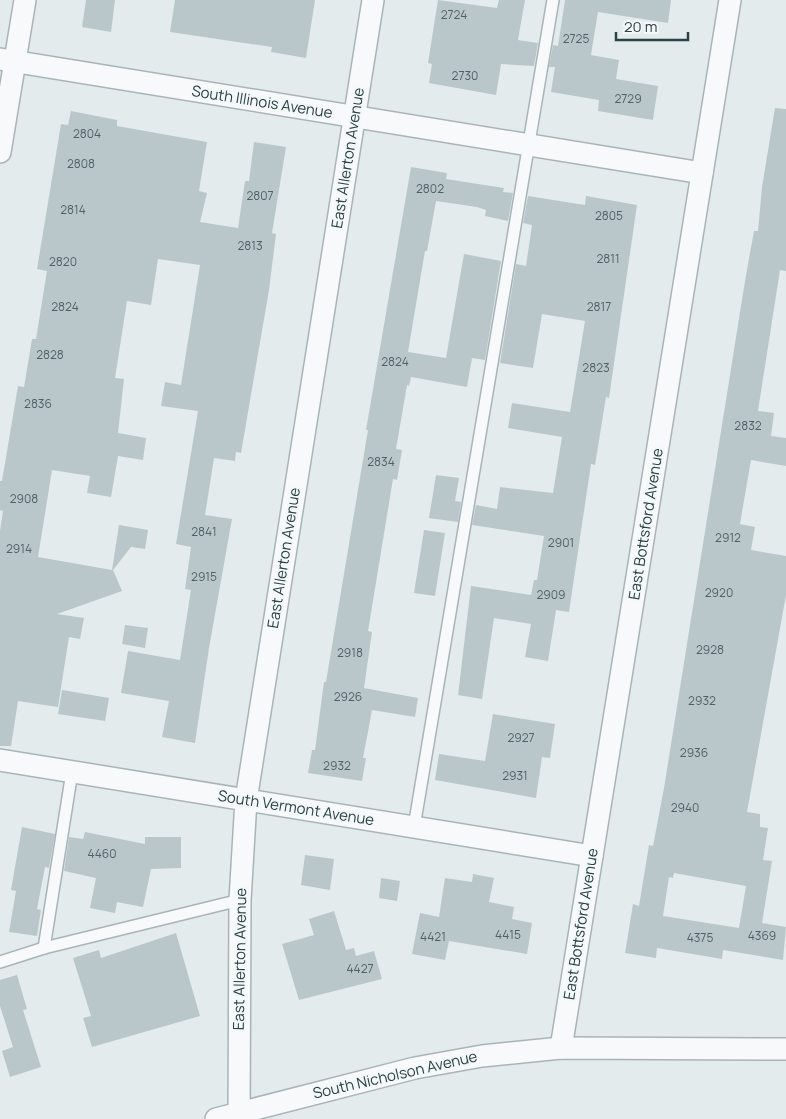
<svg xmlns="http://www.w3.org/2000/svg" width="786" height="1119" font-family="Manrope,sans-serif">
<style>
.building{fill:#bac7ca;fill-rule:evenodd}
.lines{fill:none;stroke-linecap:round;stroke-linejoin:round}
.service-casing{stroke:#a8b5b7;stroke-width:14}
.minor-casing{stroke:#a8b5b7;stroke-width:24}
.service{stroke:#f7f9fa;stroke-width:11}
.minor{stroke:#f7f9fa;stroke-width:21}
.labels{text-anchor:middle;stroke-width:4.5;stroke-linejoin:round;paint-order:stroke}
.number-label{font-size:12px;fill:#4e6266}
.street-label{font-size:15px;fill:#2a4145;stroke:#f4f8f9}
</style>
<rect width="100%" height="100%" fill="#e3ebec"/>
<g class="building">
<polygon points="86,0 115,0 111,32 82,27"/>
<polygon points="175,0 315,0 306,58 271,52 272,47 170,32"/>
<polygon points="438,0 497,8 499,0 525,0 518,40 538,43 534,66 501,64 496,95 429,83 432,64 428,63"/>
<polygon points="565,0 671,0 668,23 598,12 591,55 619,60 616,79 658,86 653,120 598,111 599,100 551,92 555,67 549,67 553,45 558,46"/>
<path d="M775 108 786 109V271L780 270 758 411 774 413 771 436 786 438V466L751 460 740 524 755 527 751 550 786 556V595L747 812 760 814V827L768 828 763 860 772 861 762 923 786 927 783 960 723 950 722 959 657 948 656 958 625 953 633 904 639 906 649 845 653 846 664 788 745 281 754 231H758L762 187ZM674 873 746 886 739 928 663 916 669 877 673 878Z"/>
<polygon points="71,111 117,120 117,126 207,142 199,191 207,193 200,222 238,228 245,181 249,181 254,142 286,147 272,233 276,234 269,290 241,453 236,452 235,461 214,458 205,515 232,519 209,648 195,743 162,737 169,701 121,693 128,651 180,660 191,590 185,589 191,547 176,544 198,411 161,406 165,382 181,385 200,265 158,259 151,305 127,301 115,378 124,379 118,433 146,438 143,460 118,456 111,497 87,493 90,476 52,470 38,557 112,570 119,525 148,530 145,549 131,547 113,570 122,591 57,614 84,618 80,639 69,637 58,707 18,701 11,746 0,746 0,531 3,511 0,510 0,481 2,481 18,386 24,387 32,339 36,339 47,271 37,269 61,124 68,125"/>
<polygon points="411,167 447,173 446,179 504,188 503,192 513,193 508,221 485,216 486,210 477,207 436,201 427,251 425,251 408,352 446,358 464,254 501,261 485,360 472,358 467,387 411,377 409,386 407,385 396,449 402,450 397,480 393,479 368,631 372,632 364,688 418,698 415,717 372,710 363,758 366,758 362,781 308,773 312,750 315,750 324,682 326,682 368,430 366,430"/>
<polygon points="528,196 585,205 586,196 637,205 609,398 606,397 595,465 591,464 569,612 556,610 548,661 525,657 531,624 494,618 482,699 458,695 471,586 531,595 534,580 537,580 544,536 472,525 476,505 497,509 500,487 553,493 562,437 508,428 512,403 570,412 585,321 542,314 533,368 500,363 516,264 526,266 532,225 523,223"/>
<polygon points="436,475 459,478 455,501 461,502 458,522 429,518"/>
<polygon points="424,530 445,533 435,596 414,593"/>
<polygon points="125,625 148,628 145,648 122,644"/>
<polygon points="62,690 109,698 105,721 58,714"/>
<polygon points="493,714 555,724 550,758 542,757 536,798 435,780 439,754 485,761"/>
<polygon points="22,827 55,834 49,868 45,867 37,909 41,910 37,936 9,932 16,891 11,890"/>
<polygon points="85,832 145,844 145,837 181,837 181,868 151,869 143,907 117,902 115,913 90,908 96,878 64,871 69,837 83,839"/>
<polygon points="305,855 334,859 330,890 301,885"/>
<polygon points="473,874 494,878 489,902 514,907 512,919 532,923 527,954 449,941 445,960 412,954 420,913 439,917 445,878 472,882"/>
<polygon points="381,878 400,881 397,901 379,898"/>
<polygon points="334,911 346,950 354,948 356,956 374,951 382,979 299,1000 282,944 314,935 309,919"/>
<polygon points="176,933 200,1016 92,1047 83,1018 91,1016 73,958 99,950 101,958"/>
<polygon points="17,975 27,1009 23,1010 41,1067 10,1077 2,1051 13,1047 0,1006 0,980"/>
</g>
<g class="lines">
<defs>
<g id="service">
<polyline points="414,827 553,0"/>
<polyline points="44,948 72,772"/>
<polyline points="0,962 44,948 240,900"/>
</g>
<g id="minor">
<polyline points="0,59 702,173"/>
<polyline points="0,152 25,0"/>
<polyline points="0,760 592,856"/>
<polyline points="561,1048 730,0"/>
<polyline points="216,1119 415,1068 482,1056 561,1048 786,1049"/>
<polyline points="239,1119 240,900 246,800 373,0"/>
</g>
</defs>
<use href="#service" class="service-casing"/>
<use href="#minor" class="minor-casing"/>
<use href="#service" class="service"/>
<use href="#minor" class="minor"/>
</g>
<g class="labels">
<g class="number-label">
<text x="454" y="19">2724</text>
<text x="576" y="43">2725</text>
<text x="465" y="80">2730</text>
<text x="628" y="103">2729</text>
<text x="87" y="138">2804</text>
<text x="81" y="168">2808</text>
<text x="430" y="193">2802</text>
<text x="260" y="200">2807</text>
<text x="73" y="214">2814</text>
<text x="609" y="220">2805</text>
<text x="250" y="250">2813</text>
<text x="608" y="263">2811</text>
<text x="63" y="266">2820</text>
<text x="65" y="311">2824</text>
<text x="599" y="311">2817</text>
<text x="50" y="359">2828</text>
<text x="395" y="366">2824</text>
<text x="596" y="372">2823</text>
<text x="38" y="408">2836</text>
<text x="748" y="430">2832</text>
<text x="381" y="466">2834</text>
<text x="24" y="503">2908</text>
<text x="204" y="536">2841</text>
<text x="728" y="542">2912</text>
<text x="561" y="547">2901</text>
<text x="19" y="553">2914</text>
<text x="204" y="581">2915</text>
<text x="719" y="597">2920</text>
<text x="551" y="599">2909</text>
<text x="710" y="654">2928</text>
<text x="350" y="657">2918</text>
<text x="348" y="701">2926</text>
<text x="702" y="705">2932</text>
<text x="521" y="742">2927</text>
<text x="694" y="757">2936</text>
<text x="337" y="770">2932</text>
<text x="515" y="780">2931</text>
<text x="685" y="812">2940</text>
<text x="102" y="858">4460</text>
<text x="508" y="939">4415</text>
<text x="762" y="940">4369</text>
<text x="433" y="941">4421</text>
<text x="700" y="942">4375</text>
<text x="360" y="973">4427</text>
</g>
<g class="street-label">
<text transform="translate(262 102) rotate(9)" y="5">South Illinois Avenue</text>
<text transform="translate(348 158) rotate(-81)" y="5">East Allerton Avenue</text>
<text transform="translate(646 524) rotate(-81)" y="5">East Bottsford Avenue</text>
<text transform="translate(284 558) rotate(-81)" y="5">East Allerton Avenue</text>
<text transform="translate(296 808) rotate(9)" y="5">South Vermont Avenue</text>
<text transform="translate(581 924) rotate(-81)" y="5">East Bottsford Avenue</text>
<text transform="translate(240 959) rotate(-89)" y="5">East Allerton Avenue</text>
<text transform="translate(395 1075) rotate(-13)" y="5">South Nicholson Avenue</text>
</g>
</g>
<path d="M616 32v8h72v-8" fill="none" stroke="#2a4145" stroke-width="2.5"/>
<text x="624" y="32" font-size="15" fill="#2a4145" stroke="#f4f8f9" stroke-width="4" paint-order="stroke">20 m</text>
</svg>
